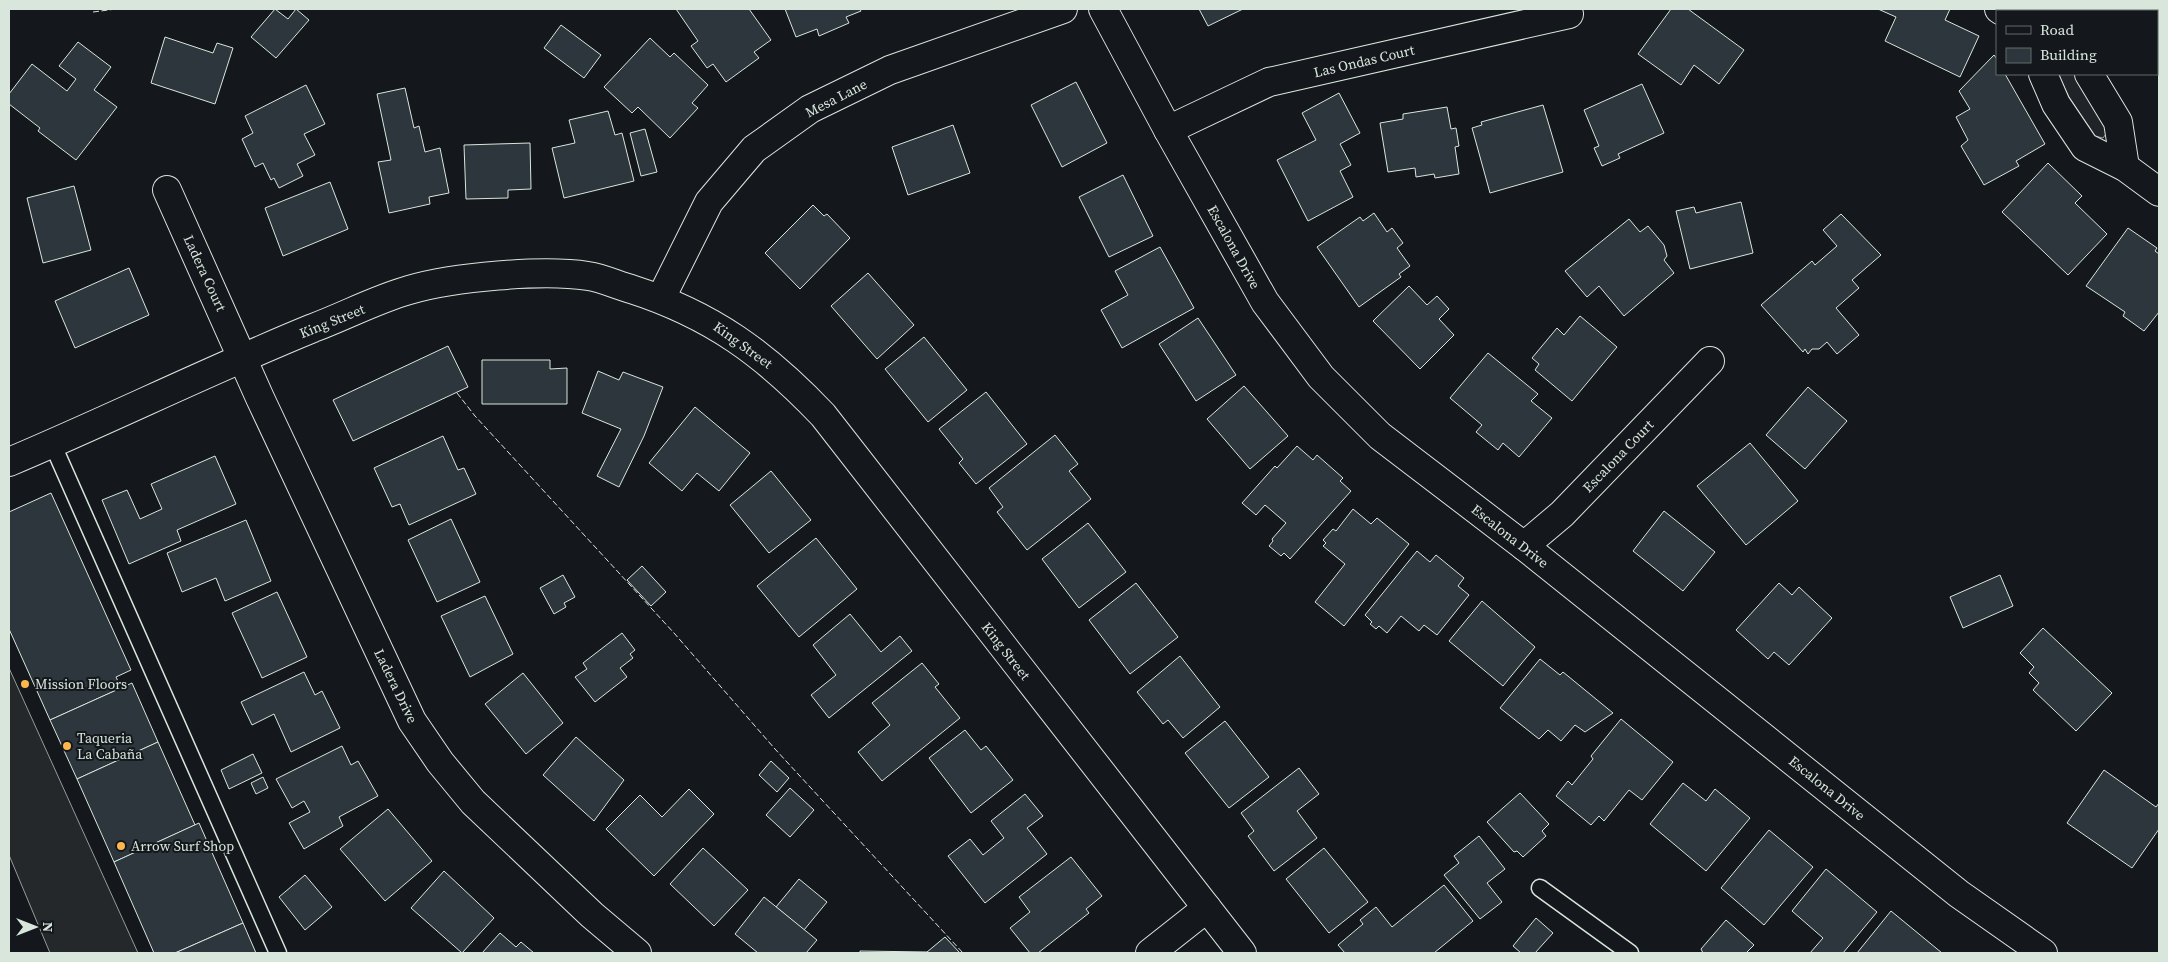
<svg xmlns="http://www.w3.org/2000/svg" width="2168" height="962" font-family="'Source Serif 4',serif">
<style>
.green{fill:#202428;stroke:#939e99}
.parking{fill:#24282b;stroke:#939e99}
.building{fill:#2c363c;stroke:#d8e6dc}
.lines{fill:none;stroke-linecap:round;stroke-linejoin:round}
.service-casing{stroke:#d8e6dc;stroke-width:19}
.minor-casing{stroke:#d8e6dc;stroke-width:30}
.tertiary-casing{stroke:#d8e6dc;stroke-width:30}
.service{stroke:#14181c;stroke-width:16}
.minor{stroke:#14181c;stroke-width:28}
.tertiary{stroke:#14181c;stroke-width:28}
.fence{stroke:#d8e6dc;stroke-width:1;stroke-dasharray:6 2.5;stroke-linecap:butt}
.poi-dot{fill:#ffb74d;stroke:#14181c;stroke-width:2}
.labels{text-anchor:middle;stroke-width:4;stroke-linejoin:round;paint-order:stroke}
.street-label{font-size:14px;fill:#d8e6dc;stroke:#14181c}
.poi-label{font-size:14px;fill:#d8e6dc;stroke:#14181c;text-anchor:start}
</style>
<rect width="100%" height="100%" fill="#14181c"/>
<polygon class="green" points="2058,74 2074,74 2108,131 2103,138 2095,136 2069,97"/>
<polygon class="parking" points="9,668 138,953 50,953 9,855"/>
<g class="building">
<polygon points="275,9 288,19 296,9 309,20 276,58 251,37"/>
<polygon points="676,9 749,9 771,40 754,52 759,58 726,82 713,64 707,68 691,46 698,41"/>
<polygon points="785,9 860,9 861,11 846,17 849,23 819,36 817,29 796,37"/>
<polygon points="1199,9 1243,9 1208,26"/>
<polygon points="1671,9 1688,9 1744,50 1719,84 1694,65 1681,85 1638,54"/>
<polygon points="1878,9 1950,9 1945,20 1979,36 1960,77 1885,41 1896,17"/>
<polygon points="2115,9 2159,9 2159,30 2157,30 2157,11 2116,11"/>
<polygon points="561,25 601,55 584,78 544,48"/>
<polygon points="165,37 213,53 217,43 233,48 215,104 151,83"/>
<polygon points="650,38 670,57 674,53 708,85 692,103 698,108 670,138 638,107 632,113 604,87"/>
<polygon points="78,42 111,67 94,90 117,107 76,160 38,131 40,128 9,104 9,94 32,64 67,91 76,79 59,66"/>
<polygon points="1994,55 1997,59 1997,74 2005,74 2045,144 2016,161 2019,166 1984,185 1961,146 1968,140 1956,117 1970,109 1959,91"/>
<polygon points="1076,82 1107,143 1062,167 1031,105"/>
<polygon points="1642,84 1664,133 1618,154 1620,158 1602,166 1594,148 1599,146 1584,110"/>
<polygon points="306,85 325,124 304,134 315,155 297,164 303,176 279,188 274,178 271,180 263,163 255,167 242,139 253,133 245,116"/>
<polygon points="405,88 414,128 419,126 425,152 440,148 449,193 429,197 430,204 389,213 378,162 391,160 377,94"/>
<polygon points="1339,93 1360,133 1340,144 1351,165 1340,171 1353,197 1308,221 1277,160 1316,140 1302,113"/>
<polygon points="1543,105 1563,172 1490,193 1472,128 1482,125 1481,122"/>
<polygon points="1447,107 1451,129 1456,128 1459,146 1455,147 1459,174 1435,178 1434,174 1416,177 1415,168 1388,172 1380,123 1403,119 1403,114"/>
<polygon points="608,111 615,135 622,133 634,181 564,198 552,148 575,143 569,120"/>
<polygon points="953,125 970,173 908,195 892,147"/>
<polygon points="645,129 657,172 641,176 630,133"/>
<polygon points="530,143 531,189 508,190 508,198 466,199 464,145"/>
<polygon points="2048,163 2082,196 2075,203 2107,234 2068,275 2002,212"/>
<polygon points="1123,175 1153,236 1109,257 1079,197"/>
<polygon points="330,182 348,229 283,256 265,208"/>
<polygon points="74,186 91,250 43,263 27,198"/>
<polygon points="1741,202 1753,253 1690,269 1676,211 1694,207 1696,213"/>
<polygon points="813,205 824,216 827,214 850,238 800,289 765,253"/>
<polygon points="1374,213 1387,232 1392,228 1403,243 1397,248 1410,266 1399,274 1401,277 1359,307 1317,247 1360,217 1363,221"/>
<polygon points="1841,214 1881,255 1852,280 1859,288 1836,308 1859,335 1837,354 1827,342 1819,349 1812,349 1808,354 1805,349 1803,352 1761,305 1812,261 1815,265 1837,246 1823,230"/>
<polygon points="1629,219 1640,232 1648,226 1664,245 1667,256 1664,260 1674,273 1624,316 1599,286 1587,297 1565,271"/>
<polygon points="2128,228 2157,248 2155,251 2159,254 2159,312 2144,331 2123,316 2125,312 2086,286"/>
<polygon points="1160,247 1194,308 1122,348 1101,310 1128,295 1115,271"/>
<polygon points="129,268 149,315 75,348 55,301"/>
<polygon points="868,273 914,325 877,359 831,306"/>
<polygon points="1409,286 1427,305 1437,296 1449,309 1439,319 1454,335 1420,369 1373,321"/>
<polygon points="1580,316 1617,347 1572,401 1535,370 1539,364 1532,358 1557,328 1564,335"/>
<polygon points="1198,318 1236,375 1196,401 1159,344"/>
<polygon points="924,337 967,390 928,422 885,369"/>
<polygon points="448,346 468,387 353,441 333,400"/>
<polygon points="1488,353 1538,394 1531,401 1552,418 1519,457 1503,443 1498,450 1476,432 1482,425 1450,398"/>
<polygon points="482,360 550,360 550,369 567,368 567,404 482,404"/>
<polygon points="598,371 619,380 623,372 663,387 644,436 619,487 597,476 621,429 582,413"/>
<polygon points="1244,386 1288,436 1250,469 1207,419"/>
<polygon points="1808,387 1847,421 1805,469 1766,435"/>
<polygon points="986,392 1027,444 976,484 959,463 963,459 939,429"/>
<polygon points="695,407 750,453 719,491 697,473 682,491 649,463"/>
<polygon points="1055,435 1078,464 1069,471 1091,499 1027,550 997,512 1003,507 989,488"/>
<polygon points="443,436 458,470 464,468 476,494 409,525 400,504 392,507 374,468"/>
<polygon points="1750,443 1798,501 1746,545 1697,486"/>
<polygon points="1297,446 1313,460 1317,455 1343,478 1340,481 1351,491 1290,559 1284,553 1281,556 1269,546 1273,541 1272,539 1286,523 1265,505 1256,515 1242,503 1275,466 1277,468"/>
<polygon points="215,456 236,504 177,530 181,541 129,564 102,500 127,490 140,519 162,509 151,484"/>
<polygon points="771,471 811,520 769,553 730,505"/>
<polygon points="51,493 131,670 116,677 121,688 50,720 9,629 9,512"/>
<polygon points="1353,509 1371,524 1377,518 1409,544 1344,626 1315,602 1345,564 1323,546 1326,543 1323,540 1333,529 1336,531"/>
<polygon points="1664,511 1715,552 1683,591 1633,551"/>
<polygon points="451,519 480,582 437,602 408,540"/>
<polygon points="246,520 271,581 225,601 216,578 182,592 167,553"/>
<polygon points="1088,523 1126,572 1079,608 1042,559"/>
<polygon points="816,538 857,589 799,637 757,586"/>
<polygon points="1417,551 1430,562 1436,555 1464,578 1458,586 1469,595 1437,635 1424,625 1419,631 1401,616 1387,633 1379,626 1376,629 1370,624 1372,622 1365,615"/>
<polygon points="642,566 666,592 651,606 627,580"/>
<polygon points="563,575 575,597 564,603 566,607 554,614 540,588"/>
<polygon points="2000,575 2013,606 1963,628 1950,597"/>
<polygon points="1136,583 1178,637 1130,674 1089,620"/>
<polygon points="1779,583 1792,595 1799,587 1832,618 1789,665 1774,652 1768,659 1736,630"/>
<polygon points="277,592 307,657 262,678 232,613"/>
<polygon points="485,596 513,654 470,677 441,616"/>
<polygon points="1482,601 1535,647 1503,686 1449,641"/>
<polygon points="850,614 881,652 900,636 912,651 829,718 811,695 836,675 813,645"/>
<polygon points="2043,628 2112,693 2076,731 2033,690 2039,683 2029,673 2034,667 2020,653"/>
<polygon points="622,633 635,650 630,654 633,658 620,668 627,677 595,702 575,677 587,669 583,663"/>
<polygon points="1180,656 1220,707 1183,738 1168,720 1163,724 1137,692"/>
<polygon points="1540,659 1560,675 1563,672 1613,713 1585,732 1575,725 1561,741 1548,730 1539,739 1500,708"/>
<polygon points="922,663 939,684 935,687 960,718 882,781 858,752 890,725 872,703"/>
<polygon points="304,672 315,695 322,691 340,728 291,752 274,714 252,725 241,702"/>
<polygon points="523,673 563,723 526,754 485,704"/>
<polygon points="132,683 158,742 77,779 50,720"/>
<polygon points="1621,719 1673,762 1642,800 1629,790 1604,821 1599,816 1591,825 1556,796 1568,781 1572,785 1593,759 1591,756"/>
<polygon points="1225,721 1269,777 1229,808 1185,753"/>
<polygon points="965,730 981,750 986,746 1013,780 971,813 929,758"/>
<polygon points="576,737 624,780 594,821 543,775"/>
<polygon points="158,742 195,825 114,862 77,779"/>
<polygon points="342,746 351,765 358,761 378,796 339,817 343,826 304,849 289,823 310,812 304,801 292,808 276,779"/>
<polygon points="253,754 262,773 229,789 221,770"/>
<polygon points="771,761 789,778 777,792 759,775"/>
<polygon points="1299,768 1319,794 1297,811 1317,838 1274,871 1248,836 1254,831 1241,813"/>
<polygon points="2104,770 2156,807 2159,803 2159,829 2132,868 2067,823"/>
<polygon points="263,777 268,788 256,794 251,783"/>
<polygon points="1683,783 1706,801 1715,789 1750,818 1706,871 1650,824"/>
<polygon points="790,788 814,810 790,837 766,815"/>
<polygon points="689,789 714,814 654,876 606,829 640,795 662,817"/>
<polygon points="1520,793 1549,824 1542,831 1546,836 1523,857 1517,851 1514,852 1487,822"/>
<polygon points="1025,794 1043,816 1027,828 1047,854 985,903 948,856 970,839 983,855 1004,838 991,821"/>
<polygon points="388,809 432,861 385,901 340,849"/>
<polygon points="199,823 243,923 175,953 154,953 114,862"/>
<polygon points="1769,830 1813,867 1764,925 1721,888"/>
<polygon points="1479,836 1505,869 1487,883 1502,902 1480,919 1444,875 1459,863 1454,856"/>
<polygon points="703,848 748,890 714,926 670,884"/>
<polygon points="1324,848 1368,902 1329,933 1286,879"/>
<polygon points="1071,857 1102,896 1086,909 1089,913 1038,953 1030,953 1010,928 1030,912 1019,897"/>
<polygon points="1826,869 1877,912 1843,953 1810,953 1823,938 1792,911"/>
<polygon points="444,871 494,918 462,953 411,908"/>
<polygon points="305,875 332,907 305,930 279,897"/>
<polygon points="799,879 827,902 804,930 776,907"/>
<polygon points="1444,885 1473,921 1434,953 1345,953 1338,945 1363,924 1360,920 1376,907 1392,927"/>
<polygon points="764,897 817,940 806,953 758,953 735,934"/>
<polygon points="1891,911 1942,953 1857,953"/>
<polygon points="1536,918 1553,933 1535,953 1521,953 1513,946"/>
<polygon points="1726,920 1754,945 1746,953 1703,953 1701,949"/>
<polygon points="243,923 256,953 175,953"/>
<polygon points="500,933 516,947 521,942 534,953 482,953"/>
<polygon points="945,937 960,953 860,953 860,951 927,952"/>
</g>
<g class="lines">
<defs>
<g id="service">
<polyline points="52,443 278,953"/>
<polyline points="1540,888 1630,953"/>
</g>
<g id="minor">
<polyline points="1999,9 2002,11"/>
<polyline points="2074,11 2074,9"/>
<polyline points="2043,74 2056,104 2085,147 2125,167 2159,192"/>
<polyline points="2089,74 2118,122 2125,167"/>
<polyline points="1168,130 1269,82 1569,14"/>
<polyline points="167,190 260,398 412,721 440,762 473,802 592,915 637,953"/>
<polyline points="661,298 709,202 754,149 810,109 890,70 1063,9"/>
<polyline points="1524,546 1562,514 1710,361"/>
<polyline points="1150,953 1207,908"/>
</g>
<g id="tertiary">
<polyline points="1103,9 1168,130 1265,302 1321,377 1380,436 1524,546 1959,894 2043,953"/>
<path d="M9 462C111 419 210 370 313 328 345 316 377 299 409 290 453 277 543 269 588 276 602 278 617 285 631 289 712 315 765 354 823 415L1242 953"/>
</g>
</defs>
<use href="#service" class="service-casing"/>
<use href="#minor" class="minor-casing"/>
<use href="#tertiary" class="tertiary-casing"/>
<use href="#service" class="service"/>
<use href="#minor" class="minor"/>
<use href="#tertiary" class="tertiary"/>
<g class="fence">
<polyline points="93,12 116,9"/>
<polyline points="457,393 475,416 674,633 775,749 963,953"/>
</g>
</g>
<g class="poi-dot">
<circle cx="25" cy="684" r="5"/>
<circle cx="67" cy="746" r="5"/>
<circle cx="121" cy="846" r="5"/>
</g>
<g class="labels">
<g class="street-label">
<text transform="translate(1364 61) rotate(-13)" y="5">Las Ondas Court</text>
<text transform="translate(836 98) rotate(-27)" y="5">Mesa Lane</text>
<text transform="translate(1234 247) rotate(61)" y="5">Escalona Drive</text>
<text transform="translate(205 273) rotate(65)" y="5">Ladera Court</text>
<text transform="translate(332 321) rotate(-22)" y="5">King Street</text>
<text transform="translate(743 345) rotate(36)" y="5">King Street</text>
<text transform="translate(1618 456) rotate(-46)" y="5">Escalona Court</text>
<text transform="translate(1510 536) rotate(38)" y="5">Escalona Drive</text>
<text transform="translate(1006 651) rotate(52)" y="5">King Street</text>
<text transform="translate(396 686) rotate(64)" y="5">Ladera Drive</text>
<text transform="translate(1827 788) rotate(39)" y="5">Escalona Drive</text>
</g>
<g class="poi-label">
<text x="35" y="689">Mission Floors</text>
<text x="77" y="743">Taqueria<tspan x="77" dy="16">La Cabaña</tspan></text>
<text x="131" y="851">Arrow Surf Shop</text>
</g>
</g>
<rect width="2168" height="962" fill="none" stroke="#d8e6dc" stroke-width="20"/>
<rect x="1996" y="10" width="162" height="65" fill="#14181c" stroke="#626a69"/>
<rect x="2006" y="26" width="25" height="8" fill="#14181c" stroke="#626a69"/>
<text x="2040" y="35" font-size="15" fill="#d8e6dc">Road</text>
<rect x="2006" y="48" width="25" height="15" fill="#2c363c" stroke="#626a69"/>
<text x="2040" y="60" font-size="15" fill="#d8e6dc">Building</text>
<g transform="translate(35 927) rotate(90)" stroke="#14181c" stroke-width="4" paint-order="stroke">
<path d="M0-4L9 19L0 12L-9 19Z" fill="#d8e6dc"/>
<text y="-8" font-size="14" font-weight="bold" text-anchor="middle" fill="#d8e6dc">N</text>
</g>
</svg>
